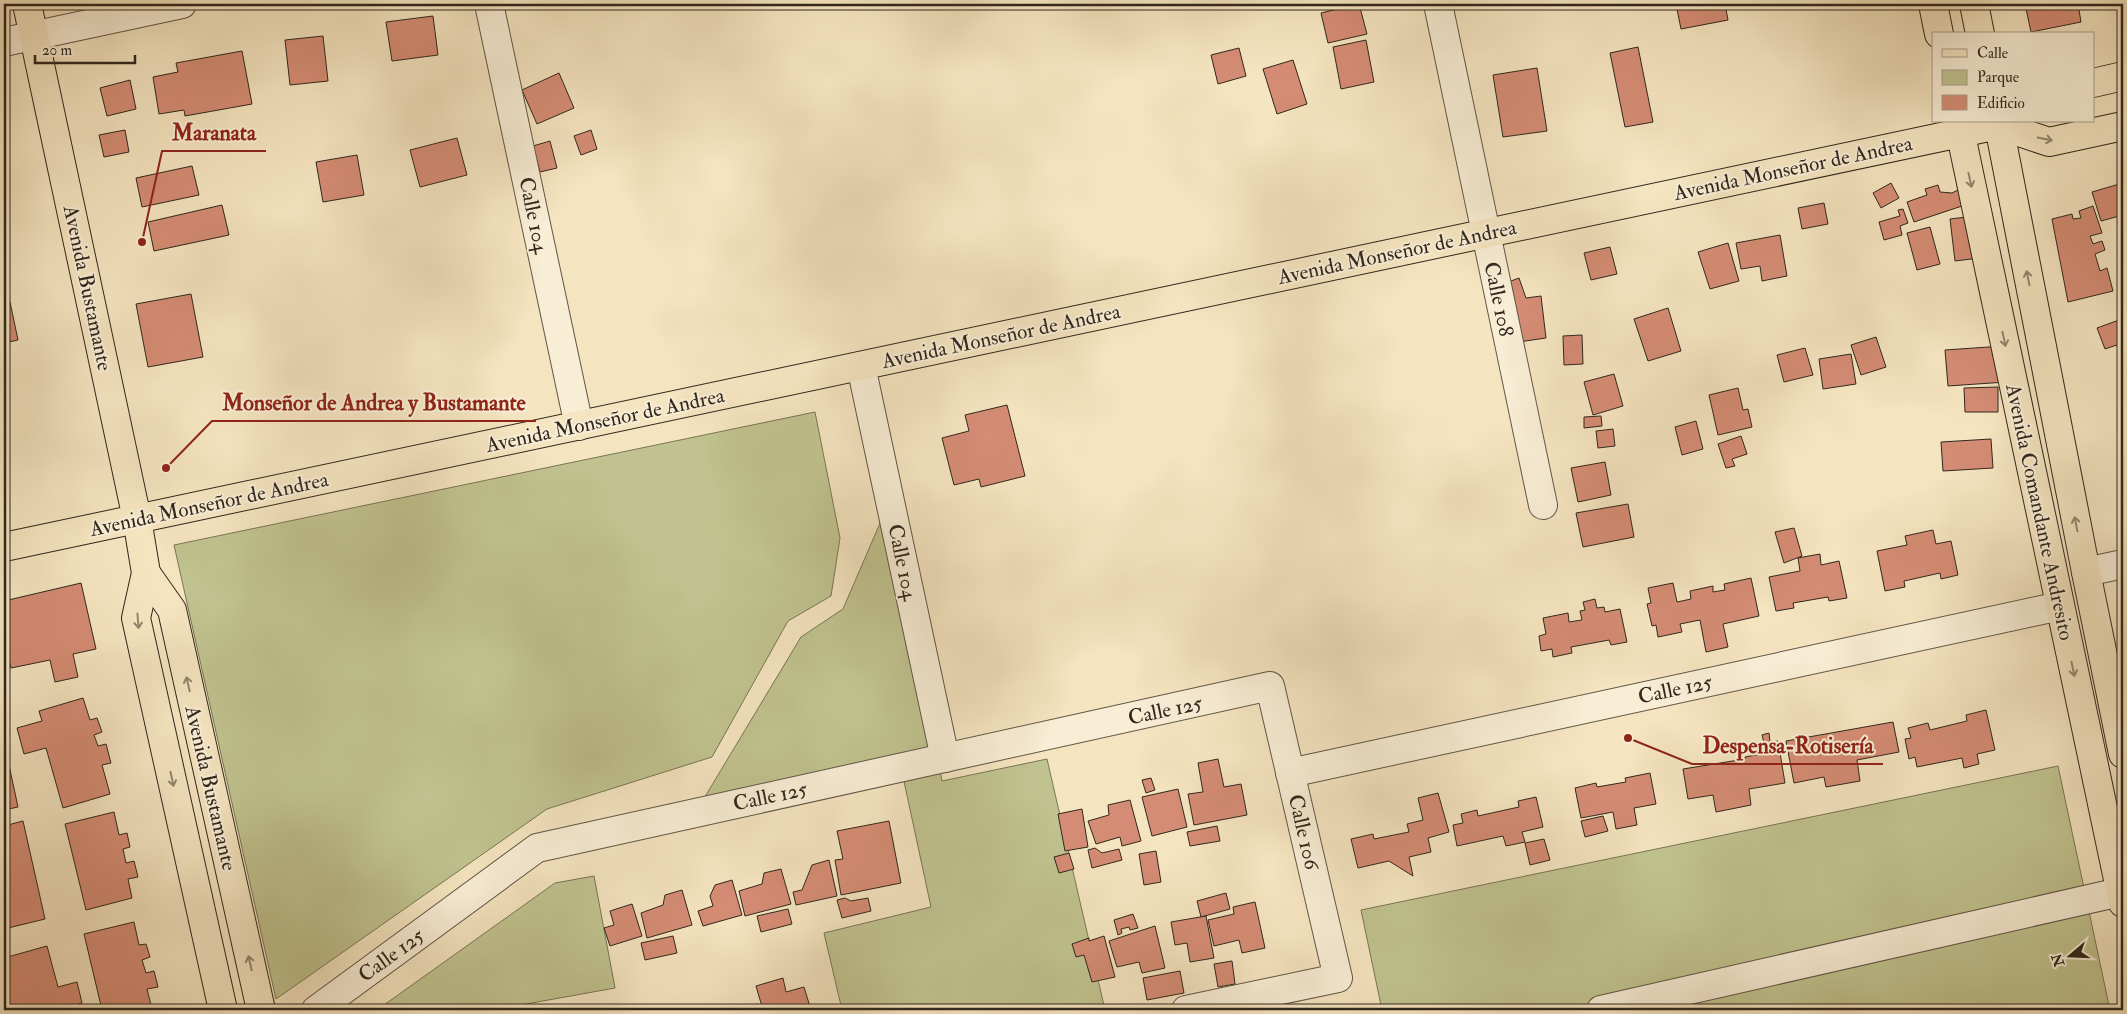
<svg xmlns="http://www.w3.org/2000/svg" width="2127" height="1014" font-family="'IM FELL Double Pica',serif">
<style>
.green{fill:#c0c38f;stroke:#787556}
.building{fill:#d48c74;stroke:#30271d}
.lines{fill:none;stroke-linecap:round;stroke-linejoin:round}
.minor-casing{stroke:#615646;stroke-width:30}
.major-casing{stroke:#30271d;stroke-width:30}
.minor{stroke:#f8edd5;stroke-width:28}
.major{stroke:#f4e4bf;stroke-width:28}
.oneway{stroke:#92866e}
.labels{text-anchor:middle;stroke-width:4;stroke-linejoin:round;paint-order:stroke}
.street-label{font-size:21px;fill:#30271d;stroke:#f8edd5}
.leader{fill:none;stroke:#8f2418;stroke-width:2}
.callout-dot{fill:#8f2418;stroke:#f8edd5;stroke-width:2}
.callout-label{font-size:22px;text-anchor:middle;font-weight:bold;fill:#8f2418;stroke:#f8edd5;stroke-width:4;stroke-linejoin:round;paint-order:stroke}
</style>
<rect width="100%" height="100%" fill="#f4e4bf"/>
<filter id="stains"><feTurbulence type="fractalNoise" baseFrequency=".004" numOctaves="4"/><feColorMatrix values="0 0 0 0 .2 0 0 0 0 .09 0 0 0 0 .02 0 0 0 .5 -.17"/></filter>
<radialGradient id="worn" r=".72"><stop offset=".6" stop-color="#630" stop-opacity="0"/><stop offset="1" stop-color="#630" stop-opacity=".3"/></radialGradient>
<g class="green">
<polygon points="815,412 840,538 831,596 788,621 712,757 547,809 276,999 174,545"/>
<polygon points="887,507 942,781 1047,759 1105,1010 842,1010 824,933 931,907 899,758 703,800 801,637 843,609"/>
<polygon points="2058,766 2110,1010 1382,1010 1361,910"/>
<polygon points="594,876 615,988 493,1010 377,1010 555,883"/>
</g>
<g class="building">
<polygon points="1359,4 1367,34 1328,43 1321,13"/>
<polygon points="1676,4 1725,4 1728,20 1681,29"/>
<polygon points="2025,4 2078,4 2081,22 2031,32"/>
<polygon points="433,16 438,55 392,61 386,22"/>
<polygon points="323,36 328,81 290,85 285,40"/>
<polygon points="1366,40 1374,82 1341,89 1333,47"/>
<polygon points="1638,47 1653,122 1625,127 1610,53"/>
<polygon points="1239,48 1246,76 1218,84 1211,55"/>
<polygon points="242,51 252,104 185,116 184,110 159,114 153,77 178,72 176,63"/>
<polygon points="1293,60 1307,104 1277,114 1263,69"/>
<polygon points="1537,68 1547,131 1503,137 1493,75"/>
<polygon points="559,73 574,108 537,124 522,90"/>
<polygon points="130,80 136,109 107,116 100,88"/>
<polygon points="125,130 129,152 104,157 99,135"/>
<polygon points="591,130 597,149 581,155 574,136"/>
<polygon points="457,138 467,175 420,187 410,150"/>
<polygon points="550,141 557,168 540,172 533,146"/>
<polygon points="357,155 364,195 323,202 316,162"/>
<polygon points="192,166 199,195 142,207 136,178"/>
<polygon points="1891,183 1899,198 1881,208 1873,193"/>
<polygon points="2123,183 2123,215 2101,221 2092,192"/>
<polygon points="1938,185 1940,192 1952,193 1958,190 1957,186 1962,185 1968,204 1914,222 1907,202 1927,195 1925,189"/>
<polygon points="1824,203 1828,224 1802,229 1798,208"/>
<polygon points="222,205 229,235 154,251 148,222"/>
<polygon points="2093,206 2102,233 2090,236 2093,244 2102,241 2105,250 2095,254 2100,271 2107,268 2113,291 2068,302 2052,219 2072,214 2073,219 2081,218 2079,211"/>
<polygon points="1903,209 1908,223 1900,226 1902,235 1884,240 1879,222 1900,216 1898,210"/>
<polygon points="1975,216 1979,258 1955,261 1950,219"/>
<polygon points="1930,227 1940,264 1917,270 1907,233"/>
<polygon points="1780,235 1787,276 1762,281 1760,266 1741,269 1736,243"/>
<polygon points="1728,243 1739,281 1710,289 1698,252"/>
<polygon points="1610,247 1617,274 1591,280 1584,253"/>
<polygon points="1519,278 1526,298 1541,296 1546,338 1512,343 1503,284"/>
<polygon points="191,294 203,357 148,367 136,304"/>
<polygon points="10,302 18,340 4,343 4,303"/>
<polygon points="1668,308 1681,351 1648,361 1634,319"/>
<polygon points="2119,320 2123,333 2123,343 2105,349 2097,328"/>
<polygon points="1582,335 1583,364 1564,365 1563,336"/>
<polygon points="1876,337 1886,367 1861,375 1851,345"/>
<polygon points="2003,346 2006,382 1948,386 1945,350"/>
<polygon points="1805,348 1813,375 1784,382 1777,355"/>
<polygon points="1851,354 1856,384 1823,389 1819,359"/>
<polygon points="1614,374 1623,406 1593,415 1584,382"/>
<polygon points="1998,387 1998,412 1965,412 1964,388"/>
<polygon points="1738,388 1743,410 1748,409 1752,427 1718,435 1709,395"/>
<polygon points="1007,405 1025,476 981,487 979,479 954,485 942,438 969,431 965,415"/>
<polygon points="1601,416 1602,426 1584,428 1584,417"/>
<polygon points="1696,421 1703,449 1682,455 1675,427"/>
<polygon points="1613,429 1615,446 1598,448 1596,431"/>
<polygon points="1741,436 1747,454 1732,459 1735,466 1726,468 1718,444"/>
<polygon points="1991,439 1993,468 1943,471 1941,442"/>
<polygon points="1605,462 1611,495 1578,502 1571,468"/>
<polygon points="1628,504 1634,537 1583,547 1576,513"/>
<polygon points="1794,528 1802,556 1784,563 1775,532"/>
<polygon points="1933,530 1936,544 1951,541 1958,575 1941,579 1940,573 1904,581 1905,587 1885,591 1877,551 1907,545 1905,536"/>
<polygon points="1820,554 1821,565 1839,561 1847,598 1829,601 1828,597 1793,603 1794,608 1776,611 1769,577 1800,571 1798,558"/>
<polygon points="1751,578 1759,616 1723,624 1728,647 1706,652 1700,620 1680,624 1682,632 1658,637 1656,625 1652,626 1647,604 1651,603 1648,588 1673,583 1677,602 1691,599 1690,591 1713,586 1713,592 1725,590 1724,584"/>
<polygon points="81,583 96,649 73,654 78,677 55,682 50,660 11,668 4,638 4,601"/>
<polygon points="1595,599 1597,608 1604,607 1605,612 1620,609 1627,642 1611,645 1609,640 1571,647 1572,653 1553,657 1552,649 1541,651 1539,636 1546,634 1543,618 1568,613 1569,622 1582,620 1580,611 1585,610 1583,602"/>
<polygon points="83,698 90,720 97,718 102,732 94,735 98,746 106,744 111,763 102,765 110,794 63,808 46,748 24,754 17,728 42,721 39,711"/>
<polygon points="1986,710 1995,750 1977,754 1979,764 1964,768 1962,758 1917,767 1915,757 1909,759 1905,739 1911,738 1908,728 1928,723 1930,730 1967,721 1966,715"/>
<polygon points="1893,722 1899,752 1857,760 1860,781 1826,787 1824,777 1794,783 1786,741"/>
<polygon points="1769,733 1770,742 1778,741 1785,783 1749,789 1751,805 1716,812 1713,795 1688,799 1683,769 1745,759 1745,757 1761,754 1760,743 1764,743 1762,735"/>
<polygon points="4,742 18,807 4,810"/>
<polygon points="1218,759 1224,787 1241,784 1247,815 1194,825 1188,794 1203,792 1198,763"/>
<polygon points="1650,773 1656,804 1634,808 1637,825 1616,829 1613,812 1581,818 1575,788 1596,783 1597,787 1626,782 1625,778"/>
<polygon points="1151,778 1155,790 1146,793 1142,780"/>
<polygon points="1178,789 1187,827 1152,836 1142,797"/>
<polygon points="1438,793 1449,832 1428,838 1431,852 1409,857 1413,876 1389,861 1358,868 1351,839 1373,834 1374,839 1409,832 1407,824 1423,820 1418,798"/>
<polygon points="1536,797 1543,827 1522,832 1525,842 1506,846 1503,836 1457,846 1453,825 1463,823 1461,814 1477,810 1478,816 1519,807 1518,801"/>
<polygon points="1130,800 1141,841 1122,846 1120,837 1096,844 1088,821 1109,815 1108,805"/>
<polygon points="1082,809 1088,847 1065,851 1058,814"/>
<polygon points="114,812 119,835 127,833 130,847 123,849 126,863 134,861 138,877 128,879 132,898 86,910 65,824"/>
<polygon points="1603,816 1608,831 1585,837 1581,821"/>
<polygon points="23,821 45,919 4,929 4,826"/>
<polygon points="889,821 901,883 841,895 835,860 843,859 837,831"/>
<polygon points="1217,826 1220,841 1190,846 1187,832"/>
<polygon points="1544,839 1550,860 1530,865 1525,843"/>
<polygon points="1095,848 1102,853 1119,849 1122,860 1092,868 1088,850"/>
<polygon points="1156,851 1161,882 1144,885 1139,854"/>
<polygon points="1069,853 1074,869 1059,873 1054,857"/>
<polygon points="829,860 837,896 796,905 793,892 802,890 812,865"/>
<polygon points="781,869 791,904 745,916 739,891 762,884 764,873"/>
<polygon points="732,880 742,915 703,926 698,911 713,906 710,896 715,885"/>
<polygon points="682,890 692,925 647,938 641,913 663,905 665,895"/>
<polygon points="1226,893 1230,909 1201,917 1197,901"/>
<polygon points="845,898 851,901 868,898 871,911 842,918 837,900"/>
<polygon points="1255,902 1265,948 1242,953 1239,940 1214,946 1208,920 1234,914 1233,907"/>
<polygon points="632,904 642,936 610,946 604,928 614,925 610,911"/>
<polygon points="788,909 792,924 761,932 757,916"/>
<polygon points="1133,914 1138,928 1130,930 1129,927 1121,929 1122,933 1118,935 1114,920"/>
<polygon points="1206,916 1214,958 1190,962 1187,943 1175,945 1171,922"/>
<polygon points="134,922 139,945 146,944 150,957 142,960 146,973 154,971 158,987 147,989 152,1009 102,1010 84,934"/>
<polygon points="1155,926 1165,968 1142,973 1139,962 1117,967 1109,941"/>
<polygon points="673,936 677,953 645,960 641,943"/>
<polygon points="1104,936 1115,977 1092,982 1084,955 1076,957 1072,944 1089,938 1089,941"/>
<polygon points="47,946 58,987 77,982 82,1003 62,1009 62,1010 10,1010 4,987 4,958"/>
<polygon points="1232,961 1235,984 1218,987 1214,964"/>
<polygon points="1180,971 1184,993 1147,1000 1143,978"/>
<polygon points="783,978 786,992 804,987 811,1010 763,1010 756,986"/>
<polygon points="758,1004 759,1010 755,1010 753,1005"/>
</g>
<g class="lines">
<defs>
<g id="minor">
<polyline points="489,4 579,426"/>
<polyline points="1438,4 1543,505"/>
<polyline points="4,42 182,4"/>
<polyline points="861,366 945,758"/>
<polyline points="2086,572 2123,564"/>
<polyline points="1290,773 2060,606"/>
<polyline points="316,1010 537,848 1270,686 1338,978 1186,1010"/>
<polyline points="1601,1010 2120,892"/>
</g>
<g id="major">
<polyline points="27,4 137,519 146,573 136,618 223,1010"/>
<polyline points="1933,4 1939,34"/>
<polyline points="1974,4 1980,34"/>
<polyline points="2093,83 2123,76"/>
<polyline points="1958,121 2123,903"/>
<polyline points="1998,121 2086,572 2123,754"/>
<polyline points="1998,125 2049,142 2123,126"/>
<polyline points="4,547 1998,125 2003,121"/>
<polyline points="146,573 172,610 261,1010"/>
</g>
</defs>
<use href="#minor" class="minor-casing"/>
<use href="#major" class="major-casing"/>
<use href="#minor" class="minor"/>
<use href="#major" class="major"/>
</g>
<defs><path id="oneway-shaft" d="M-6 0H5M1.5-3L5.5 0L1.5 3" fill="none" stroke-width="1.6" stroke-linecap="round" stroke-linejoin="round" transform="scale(1.25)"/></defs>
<g class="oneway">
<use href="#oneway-shaft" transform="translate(2045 139) rotate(11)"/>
<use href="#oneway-shaft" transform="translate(1970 180) rotate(78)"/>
<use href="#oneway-shaft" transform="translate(2028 278) rotate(-101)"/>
<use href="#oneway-shaft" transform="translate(2004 339) rotate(78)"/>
<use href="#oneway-shaft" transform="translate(2076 524) rotate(-101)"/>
<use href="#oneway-shaft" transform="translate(138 621) rotate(86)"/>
<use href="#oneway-shaft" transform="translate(2073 669) rotate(78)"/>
<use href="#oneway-shaft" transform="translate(188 684) rotate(-103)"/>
<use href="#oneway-shaft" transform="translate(172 779) rotate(78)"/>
<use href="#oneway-shaft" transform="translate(250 963) rotate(-103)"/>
</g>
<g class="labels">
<g class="street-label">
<text transform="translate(1793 168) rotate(-12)" y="7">Avenida Monseñor de Andrea</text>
<text transform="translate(534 215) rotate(78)" y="7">Calle 104</text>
<text transform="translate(1397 252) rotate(-12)" y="7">Avenida Monseñor de Andrea</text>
<text transform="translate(88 288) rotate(78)" y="7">Avenida Bustamante</text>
<text transform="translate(1499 299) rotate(78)" y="7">Calle 108</text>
<text transform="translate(1001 336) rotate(-12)" y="7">Avenida Monseñor de Andrea</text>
<text transform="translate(605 420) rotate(-12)" y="7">Avenida Monseñor de Andrea</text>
<text transform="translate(209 504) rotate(-12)" y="7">Avenida Monseñor de Andrea</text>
<text transform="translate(2040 512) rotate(78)" y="7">Avenida Comandante Andresito</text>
<text transform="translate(903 562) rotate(78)" y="7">Calle 104</text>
<text transform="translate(1675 689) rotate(-12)" y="7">Calle 125</text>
<text transform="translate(1165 710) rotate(-12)" y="7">Calle 125</text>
<text transform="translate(211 788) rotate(77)" y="7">Avenida Bustamante</text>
<text transform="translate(770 796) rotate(-12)" y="7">Calle 125</text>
<text transform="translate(1304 832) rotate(77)" y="7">Calle 106</text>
<text transform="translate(391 955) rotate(-36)" y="7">Calle 125</text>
</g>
</g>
<path class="leader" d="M142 242L162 151H266M166 468L212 421H536M1628 738L1692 764H1883"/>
<g class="callout-dot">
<circle cx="142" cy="242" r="5"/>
<circle cx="166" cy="468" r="5"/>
<circle cx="1628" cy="738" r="5"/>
</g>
<g class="callout-label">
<text x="214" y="140">Maranata</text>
<text x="374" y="410">Monseñor de Andrea y Bustamante</text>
<text x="1788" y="753">Despensa-Rotisería</text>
</g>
<rect width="2127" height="1014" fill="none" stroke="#f4e4bf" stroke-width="20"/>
<rect x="5" y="5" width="2117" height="1004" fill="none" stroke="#30271d" stroke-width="2.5"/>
<rect x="10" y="10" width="2107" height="994" fill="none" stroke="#30271d"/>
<rect x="1932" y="32" width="162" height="90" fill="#f8edd5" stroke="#a89e8b"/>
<rect x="1942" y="49" width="25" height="8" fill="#f4e4bf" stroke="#a89e8b"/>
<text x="1977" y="58" font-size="15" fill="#30271d">Calle</text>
<rect x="1942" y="70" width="25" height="15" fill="#c0c38f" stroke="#a89e8b"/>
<text x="1977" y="82" font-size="15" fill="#30271d">Parque</text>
<rect x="1942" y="95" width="25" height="15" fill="#d48c74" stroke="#a89e8b"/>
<text x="1977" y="108" font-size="15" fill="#30271d">Edificio</text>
<g transform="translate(2070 956) rotate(251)" stroke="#f8edd5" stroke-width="4" paint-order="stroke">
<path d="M0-4L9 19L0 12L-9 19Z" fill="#30271d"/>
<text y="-8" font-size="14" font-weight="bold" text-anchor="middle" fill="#30271d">N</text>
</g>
<path d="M35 55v8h100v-8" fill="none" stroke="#30271d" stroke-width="2.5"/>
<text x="42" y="55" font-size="15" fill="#30271d" stroke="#f8edd5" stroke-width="4" paint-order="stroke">20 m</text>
<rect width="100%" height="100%" filter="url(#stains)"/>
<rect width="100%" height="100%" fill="url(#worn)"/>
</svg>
